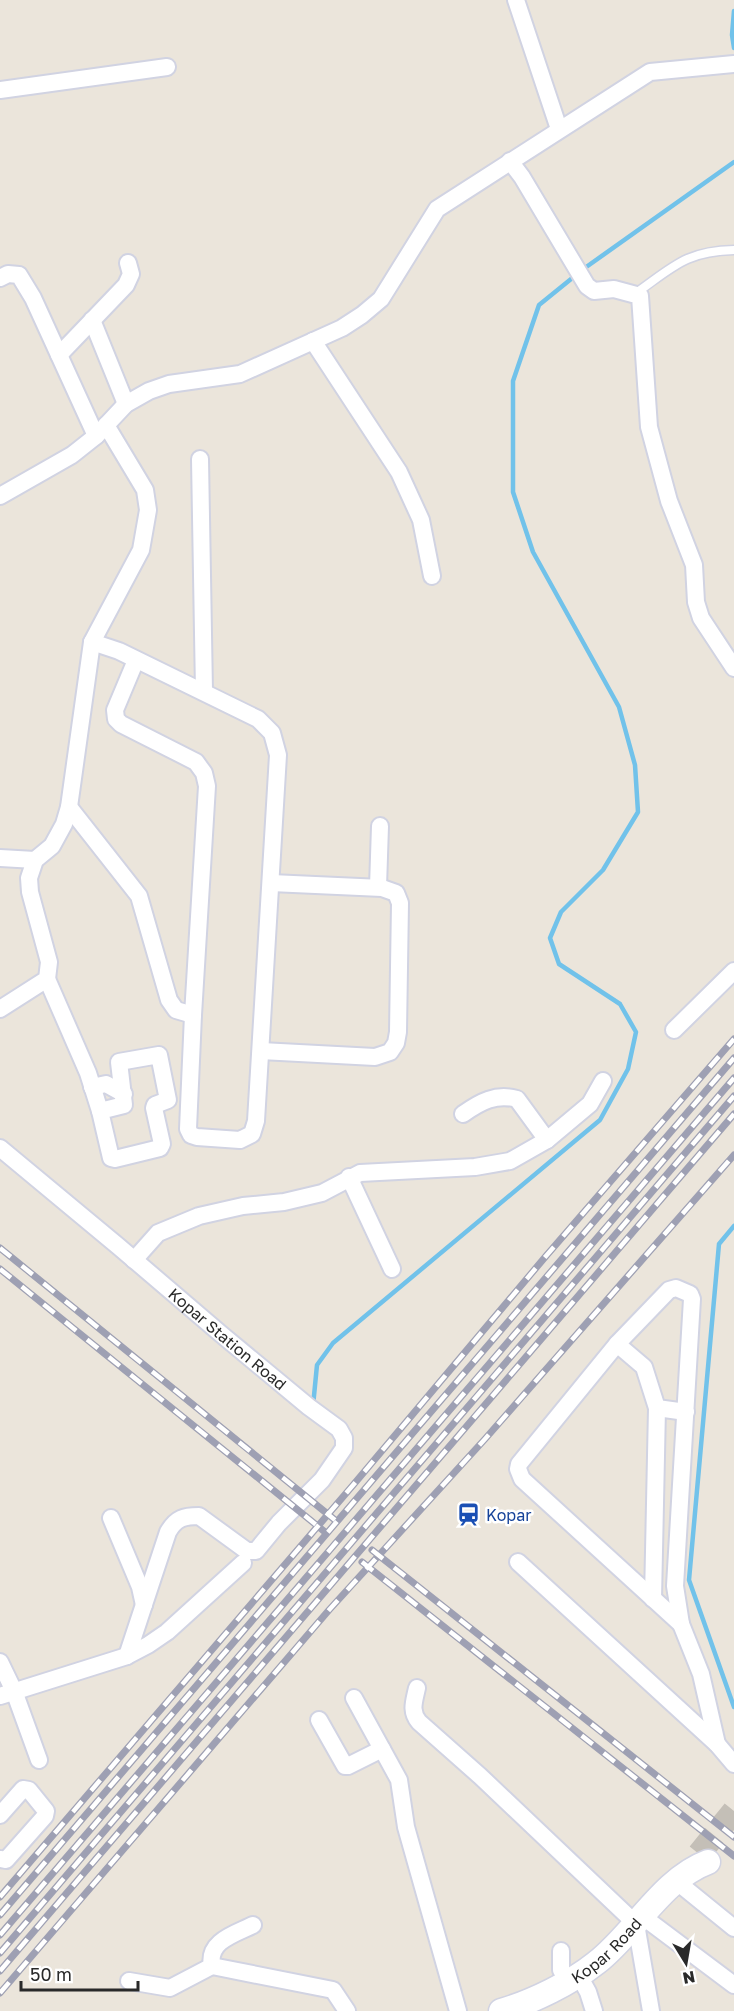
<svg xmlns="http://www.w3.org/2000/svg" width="734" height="2011" font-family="'Golos Text',sans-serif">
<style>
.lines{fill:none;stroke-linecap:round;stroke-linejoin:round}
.stream{stroke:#71c2ea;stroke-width:4.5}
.secondary-tunnel{stroke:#c4bfb7;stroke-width:24;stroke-dasharray:24 12;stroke-linecap:butt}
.lane-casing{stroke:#d1d3e2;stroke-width:11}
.street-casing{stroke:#d1d3e2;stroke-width:20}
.secondary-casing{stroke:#d1d3e2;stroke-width:27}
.lane{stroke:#fff;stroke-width:8}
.street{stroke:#fff;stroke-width:16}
.secondary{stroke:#fff;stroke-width:24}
.rail-casing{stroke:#9ea0b3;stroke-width:7}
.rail{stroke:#fff;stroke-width:4.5;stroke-dasharray:14;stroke-linecap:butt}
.labels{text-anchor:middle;stroke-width:5;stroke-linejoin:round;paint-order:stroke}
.street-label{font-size:16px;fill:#292929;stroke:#fff}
.transit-label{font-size:16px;fill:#164399;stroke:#fff;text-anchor:start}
</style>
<rect width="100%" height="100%" fill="#ebe5db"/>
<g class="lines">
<g class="stream">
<polyline points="734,11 732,35 734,48"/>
<polyline points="582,270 734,162"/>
<polyline points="734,1226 719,1244 689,1580 734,1707"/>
<polyline points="313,1406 317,1365 333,1343 600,1120 628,1069 636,1032 620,1004 559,964 550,938 561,912 603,870 638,812 635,765 619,707 533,552 513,492 513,381 539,305 576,275"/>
</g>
<polyline class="secondary-tunnel" points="699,1854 734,1811"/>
<defs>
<path id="lane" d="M636 293C673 267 686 251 734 250"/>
<g id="street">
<polyline points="516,0 559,129"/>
<polyline points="0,90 167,67"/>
<polyline points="510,161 522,177 587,286 594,291 614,289 640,296 649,427 669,501 694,565 696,602 701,618 734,668"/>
<polyline points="0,278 8,274 19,275 33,298 96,436"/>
<polyline points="92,320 126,404"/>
<polyline points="313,341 399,472 421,520 432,576"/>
<polyline points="59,355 126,285 131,274 128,263"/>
<polyline points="200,459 204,691"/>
<polyline points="0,496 72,455 96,436 126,404 149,391 169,384 240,374 342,328 362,315 381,299 437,209 650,72 734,64"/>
<polyline points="136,660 115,710 116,719 121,724 196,762 204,773 207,786 193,1015"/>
<polyline points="69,807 139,896 169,1000 176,1010 193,1015 188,1129 191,1135 197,1137 240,1140 252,1134 256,1121 278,755 272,733 258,719 119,651 92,642"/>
<polyline points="0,858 35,860"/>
<polyline points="378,887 380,826"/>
<polyline points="47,979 88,1073 100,1111"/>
<polyline points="0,1009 47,979 49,962 30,892 29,878 35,860 52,846 64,824 69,807 92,642 141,550 148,510 145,490 106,425"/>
<polyline points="674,1030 734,971"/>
<polyline points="261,1051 375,1057 390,1052 396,1043 398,1032 400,903 396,893 382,888 271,883"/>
<polygon points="159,1055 168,1100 155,1105 154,1108 162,1144 160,1148 115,1159 111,1158 100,1111 124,1105 119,1062"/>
<polyline points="92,1087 106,1084 124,1094"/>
<path d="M463 1114C480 1102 496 1093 517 1099L547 1140"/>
<path id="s1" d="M0 1148 118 1246 221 1334 309 1407 339 1429 344 1438V1448L322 1480 279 1523 256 1551H247L199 1516C184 1516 176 1518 168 1532L127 1656"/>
<polyline points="349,1177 392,1269"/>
<polyline points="134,1260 158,1233 199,1216 243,1206 284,1202 322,1193 360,1173 475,1167 510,1161 547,1140 590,1104 603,1081"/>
<polyline points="617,1344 669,1290 676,1288 690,1294 692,1299 675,1586 681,1624 701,1674 717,1744"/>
<polyline points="111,1518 140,1587 144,1605"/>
<polyline points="518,1562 717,1744 734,1764"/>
<polyline points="653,1599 657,1408"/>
<polyline points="681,1624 522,1479 518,1469 519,1464 617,1344 644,1367 657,1408 686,1412"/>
<polyline points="0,1662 14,1691 39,1760"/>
<path d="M417 1688C414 1702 410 1711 419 1722L480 1776 636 1924 651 2011"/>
<polyline points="0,1696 127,1656 148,1645 167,1632 243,1563"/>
<polyline points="354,1698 399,1780 406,1827 458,2011"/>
<polyline points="319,1720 345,1766 348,1766 382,1749"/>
<polyline points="0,1815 23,1789 29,1790 46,1811 45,1816 6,1860 0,1859"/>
<polyline points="676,1881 734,1928"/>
<polyline points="642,1916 734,1985"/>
<path d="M253 1925C235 1934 207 1941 212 1966L333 1990 347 2011"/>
<polyline points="561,1951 561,1970 567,1981"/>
<polyline points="578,1974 588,1992 594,2011"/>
<polyline points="129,1981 170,1988 212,1966"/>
</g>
<g id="secondary">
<path id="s2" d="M501 2011C532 2002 571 1983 596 1963 634 1934 662 1879 708 1862"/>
</g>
</defs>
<use href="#lane" class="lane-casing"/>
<use href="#street" class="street-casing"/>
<use href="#secondary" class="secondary-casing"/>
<use href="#lane" class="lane"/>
<use href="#street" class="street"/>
<use href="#secondary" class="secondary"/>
<defs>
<g id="rail">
<polyline points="0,1248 335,1520"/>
<polyline points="0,1269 325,1532"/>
<polyline points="372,1550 734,1837"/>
<polyline points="362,1562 734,1856"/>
<polyline points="0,1897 354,1484 546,1256 734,1039"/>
<polyline points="0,1915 734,1058"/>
<polyline points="0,1935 734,1078"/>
<polyline points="0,1953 734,1096"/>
<polyline points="0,1971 734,1114"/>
<polyline points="0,1993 329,1610 485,1439 734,1155"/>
</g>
</defs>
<use href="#rail" class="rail-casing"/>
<use href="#rail" class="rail"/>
</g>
<defs>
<symbol id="station-bare" viewBox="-9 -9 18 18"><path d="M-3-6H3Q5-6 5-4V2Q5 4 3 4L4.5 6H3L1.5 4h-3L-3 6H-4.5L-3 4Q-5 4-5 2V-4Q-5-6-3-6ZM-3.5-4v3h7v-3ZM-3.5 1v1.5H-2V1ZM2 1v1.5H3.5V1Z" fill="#1a4fb4" stroke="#fff" stroke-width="2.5" paint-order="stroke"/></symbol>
</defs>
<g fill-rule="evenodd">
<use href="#station-bare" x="452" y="1498" width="33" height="33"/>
</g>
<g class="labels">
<g class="street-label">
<text dy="6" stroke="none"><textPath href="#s1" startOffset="297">Kopar Station Road</textPath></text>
<text dy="6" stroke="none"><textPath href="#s2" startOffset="123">Kopar Road</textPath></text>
</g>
<g class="transit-label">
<text x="486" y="1521">Kopar</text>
</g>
</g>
<g transform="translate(686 1963) rotate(169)" stroke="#ffffff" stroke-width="4.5" paint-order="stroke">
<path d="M0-4.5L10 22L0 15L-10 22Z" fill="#292929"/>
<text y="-9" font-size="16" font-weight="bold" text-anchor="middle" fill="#292929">N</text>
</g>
<path d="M21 1981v9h117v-9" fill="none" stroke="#292929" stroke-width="3"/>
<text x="30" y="1981" font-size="18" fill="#292929" stroke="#ffffff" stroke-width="4.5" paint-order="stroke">50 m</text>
</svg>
